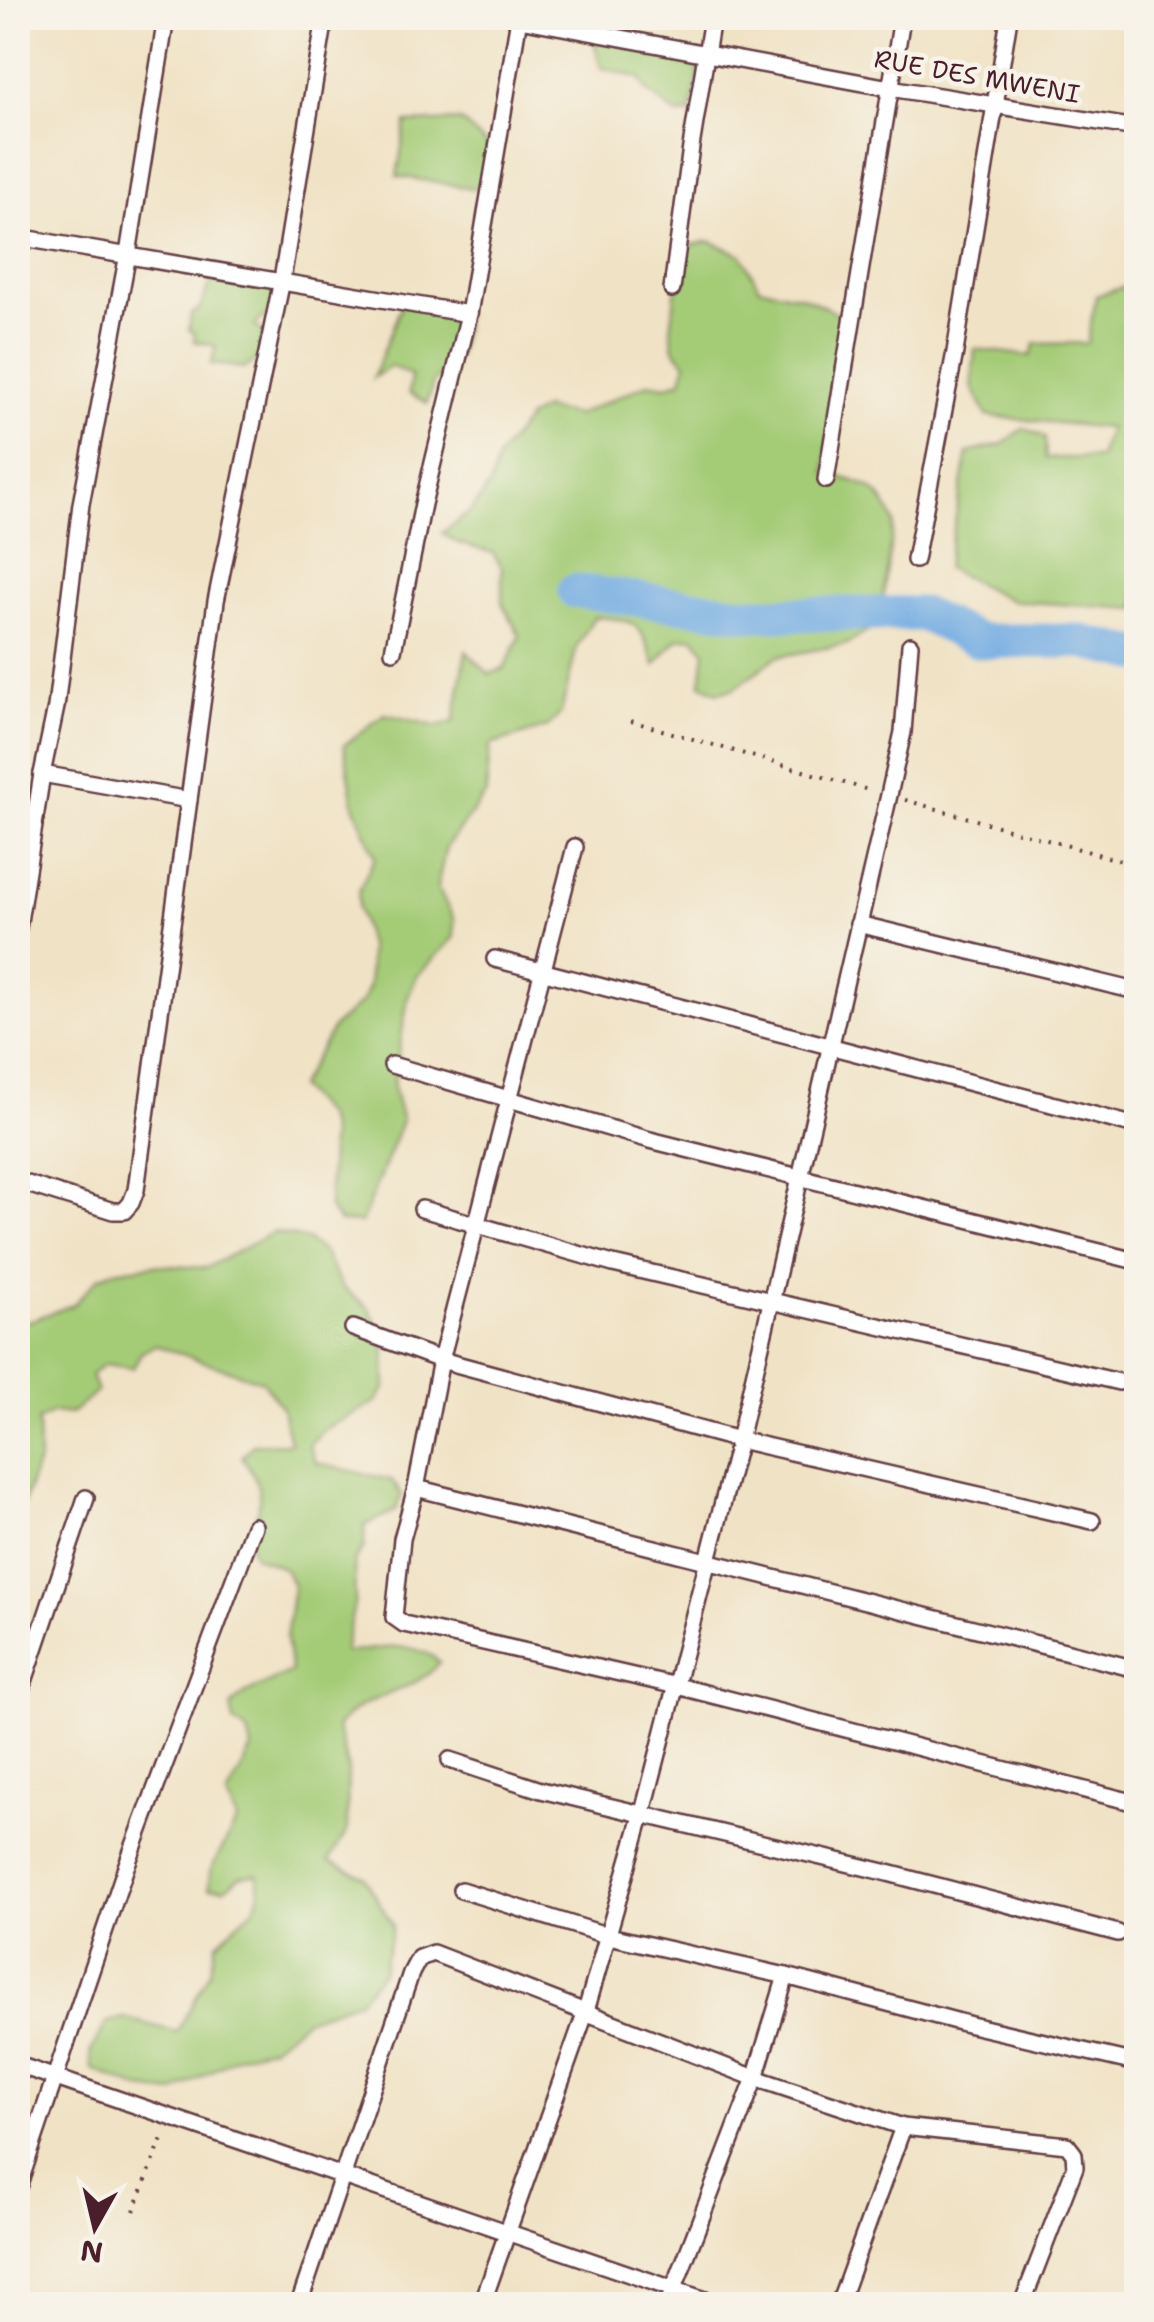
<svg xmlns="http://www.w3.org/2000/svg" width="1154" height="2322" font-family="'Shantell Sans',sans-serif">
<style>
.green{fill:#a4cc77;stroke:#777651;stroke-width:2.5}
.lines{fill:none;stroke-linecap:round;stroke-linejoin:round}
.river{stroke:#72ace2;stroke-width:35}
.street-casing{stroke:#633c42;stroke-width:20}
.path{stroke:#633c42;stroke-width:4;stroke-dasharray:2.5 8;stroke-linecap:butt}
.street{stroke:#fff;stroke-width:15}
.labels{text-anchor:middle;stroke-width:9;stroke-linejoin:round;paint-order:stroke}
.street-label{font-size:25px;fill:#4a1f2b;stroke:#f7f3e8}
</style>
<rect width="100%" height="100%" fill="#f7f3e8"/>
<filter id="ink" filterUnits="userSpaceOnUse"><feTurbulence type="fractalNoise" baseFrequency=".01" numOctaves="2"/><feDisplacementMap in="SourceGraphic" scale="20" xChannelSelector="R" yChannelSelector="G"/><feConvolveMatrix kernelMatrix="1 2 1 2 8 2 1 2 1" color-interpolation-filters="sRGB"/></filter>
<filter id="wash" filterUnits="userSpaceOnUse"><feTurbulence type="fractalNoise" baseFrequency=".0048" numOctaves="4" result="noise"/><feDisplacementMap in="SourceGraphic" scale="40" xChannelSelector="R" yChannelSelector="G"/><feGaussianBlur stdDeviation="2.25" result="paint"/><feColorMatrix in="noise" values="0 0 0 0 0 0 0 0 0 0 0 0 0 0 0 0 0 1.4 0 .05"/><feComposite in="paint" operator="in"/></filter>
<g filter="url(#wash)">
<rect width="100%" height="100%" fill="#f0e2c5"/>
<g class="green">
<polygon points="615,41 703,56 690,114 677,115 646,90 640,78 601,68 594,42"/>
<polygon points="461,121 494,151 488,191 397,176 406,123"/>
<path d="M710 241 742 255 759 287 804 297 844 316 825 472C862 485 879 482 894 522L879 624 847 644 776 657 735 688 718 692 701 684 705 651 694 637 677 639 655 665C640 623 638 620 594 617L577 646 561 713 548 727 490 745 486 794 446 847 437 887 454 919V937L417 976 408 996 393 1087 402 1121 361 1223 339 1222 329 1208 330 1133 326 1117 298 1087 334 1026 362 1002 369 985V949L358 907 359 890 375 857 354 805 344 745 385 714 436 726 454 722 466 651 489 674 504 669 520 636 502 603V568L493 553 458 543 442 533 470 512 490 485 498 457 529 417 544 409 577 415 649 383 666 386 682 380 686 363 674 349 671 330 679 260 692 245Z"/>
<polygon points="213,276 277,283 273,318 263,317 255,326 267,335 263,357 245,368 211,364 216,346 194,341 195,334 189,330 191,315 200,308"/>
<polygon points="1136,283 1136,609 1012,601 946,568 968,453 1003,444 1024,428 1045,437 1046,458 1099,458 1109,428 987,416 972,387 975,349 1031,356 1035,344 1087,343 1096,296"/>
<polygon points="402,304 465,315 458,356 433,383 427,403 409,393 411,376 391,366 373,378"/>
<path d="M274 1232 307 1240 323 1252 342 1287 370 1309 385 1342 386 1387 376 1402 323 1430 309 1445 316 1463 392 1480 402 1495 395 1511 365 1525 364 1547 354 1562 355 1600 344 1652C379 1651 411 1637 440 1662 414 1696 360 1692 337 1728L348 1769 347 1831 329 1861 364 1876 393 1926 382 1972 358 2001 305 2019 272 2047 239 2055 174 2093 140 2089 92 2069 90 2053 107 2022 124 2018 177 2032 211 1970 216 1943 255 1908 260 1892 257 1874 240 1876 226 1888H209L210 1871 237 1821 227 1797 252 1749 248 1732 234 1722 231 1706 244 1694 291 1672 286 1638 293 1586 285 1569 254 1556 248 1540C262 1506 266 1488 242 1457L253 1444 290 1443 282 1408 262 1381 155 1345 141 1353 133 1368 104 1364 91 1375 97 1392 70 1414 53 1412 38 1421 39 1459 21 1509 18 1565V1325L73 1305 98 1278 113 1271 154 1265 206 1268Z"/>
</g>
<g class="lines">
<polyline class="river" points="575,591 751,614 922,614 979,641 1078,641 1136,654"/>
</g>
</g>
<g filter="url(#ink)">
<g class="lines">
<defs>
<g id="street">
<polyline points="514,18 890,88 1136,128"/>
<polyline points="18,237 469,314"/>
<polyline points="672,289 691,147 712,18"/>
<polyline points="826,480 902,18"/>
<polyline points="915,560 955,352 1009,18"/>
<polyline points="393,651 423,504 469,314 519,18"/>
<polyline points="42,774 189,800"/>
<polyline points="575,847 441,1360 416,1488 402,1539 394,1617 404,1624 677,1686 1136,1803"/>
<polyline points="858,924 1136,991"/>
<polyline points="18,928 42,774 56,707 81,504 128,254 166,18"/>
<polyline points="495,959 1136,1126"/>
<polyline points="392,1065 650,1140 1136,1261"/>
<polyline points="18,1181 113,1211 124,1211 131,1203 136,1190 216,601 282,280 325,18"/>
<polyline points="422,1209 613,1264 1119,1382"/>
<polyline points="353,1328 441,1360 739,1440 1092,1521"/>
<polyline points="416,1488 1136,1669"/>
<polyline points="18,1699 86,1498"/>
<polyline points="450,1760 541,1790 884,1872 1118,1933"/>
<polyline points="461,1890 609,1936 786,1976 971,2025 1136,2063"/>
<polyline points="18,2065 717,2304"/>
<polyline points="18,2187 126,1867 254,1526"/>
<polyline points="299,2304 411,1973 419,1958 433,1953 755,2078 903,2127 1067,2145 1074,2154 1075,2167 1022,2304"/>
<polyline points="482,2304 586,2011 642,1816 739,1440 889,795 903,732 910,645"/>
<polyline points="668,2304 755,2078 786,1976"/>
<polyline points="839,2304 903,2127"/>
</g>
</defs>
<use href="#street" class="street-casing"/>
<g class="path">
<polyline points="631,721 872,791"/>
<polyline points="905,800 1136,865"/>
<polyline points="134,2211 164,2134"/>
</g>
<use href="#street" class="street"/>
</g>
</g>
<g class="labels">
<g class="street-label">
<text transform="translate(977 76) rotate(10)" y="9">RUE DES MWENI</text>
</g>
</g>
<rect width="1154" height="2322" fill="none" stroke="#f7f3e8" stroke-width="60"/>
<g transform="translate(95 2227) rotate(188)" stroke="#f7f3e8" stroke-width="8" paint-order="stroke">
<path d="M0-8L18 38L0 25L-18 38Z" fill="#4a1f2b"/>
<text y="-15" font-size="28" font-weight="bold" text-anchor="middle" fill="#4a1f2b">N</text>
</g>
</svg>
